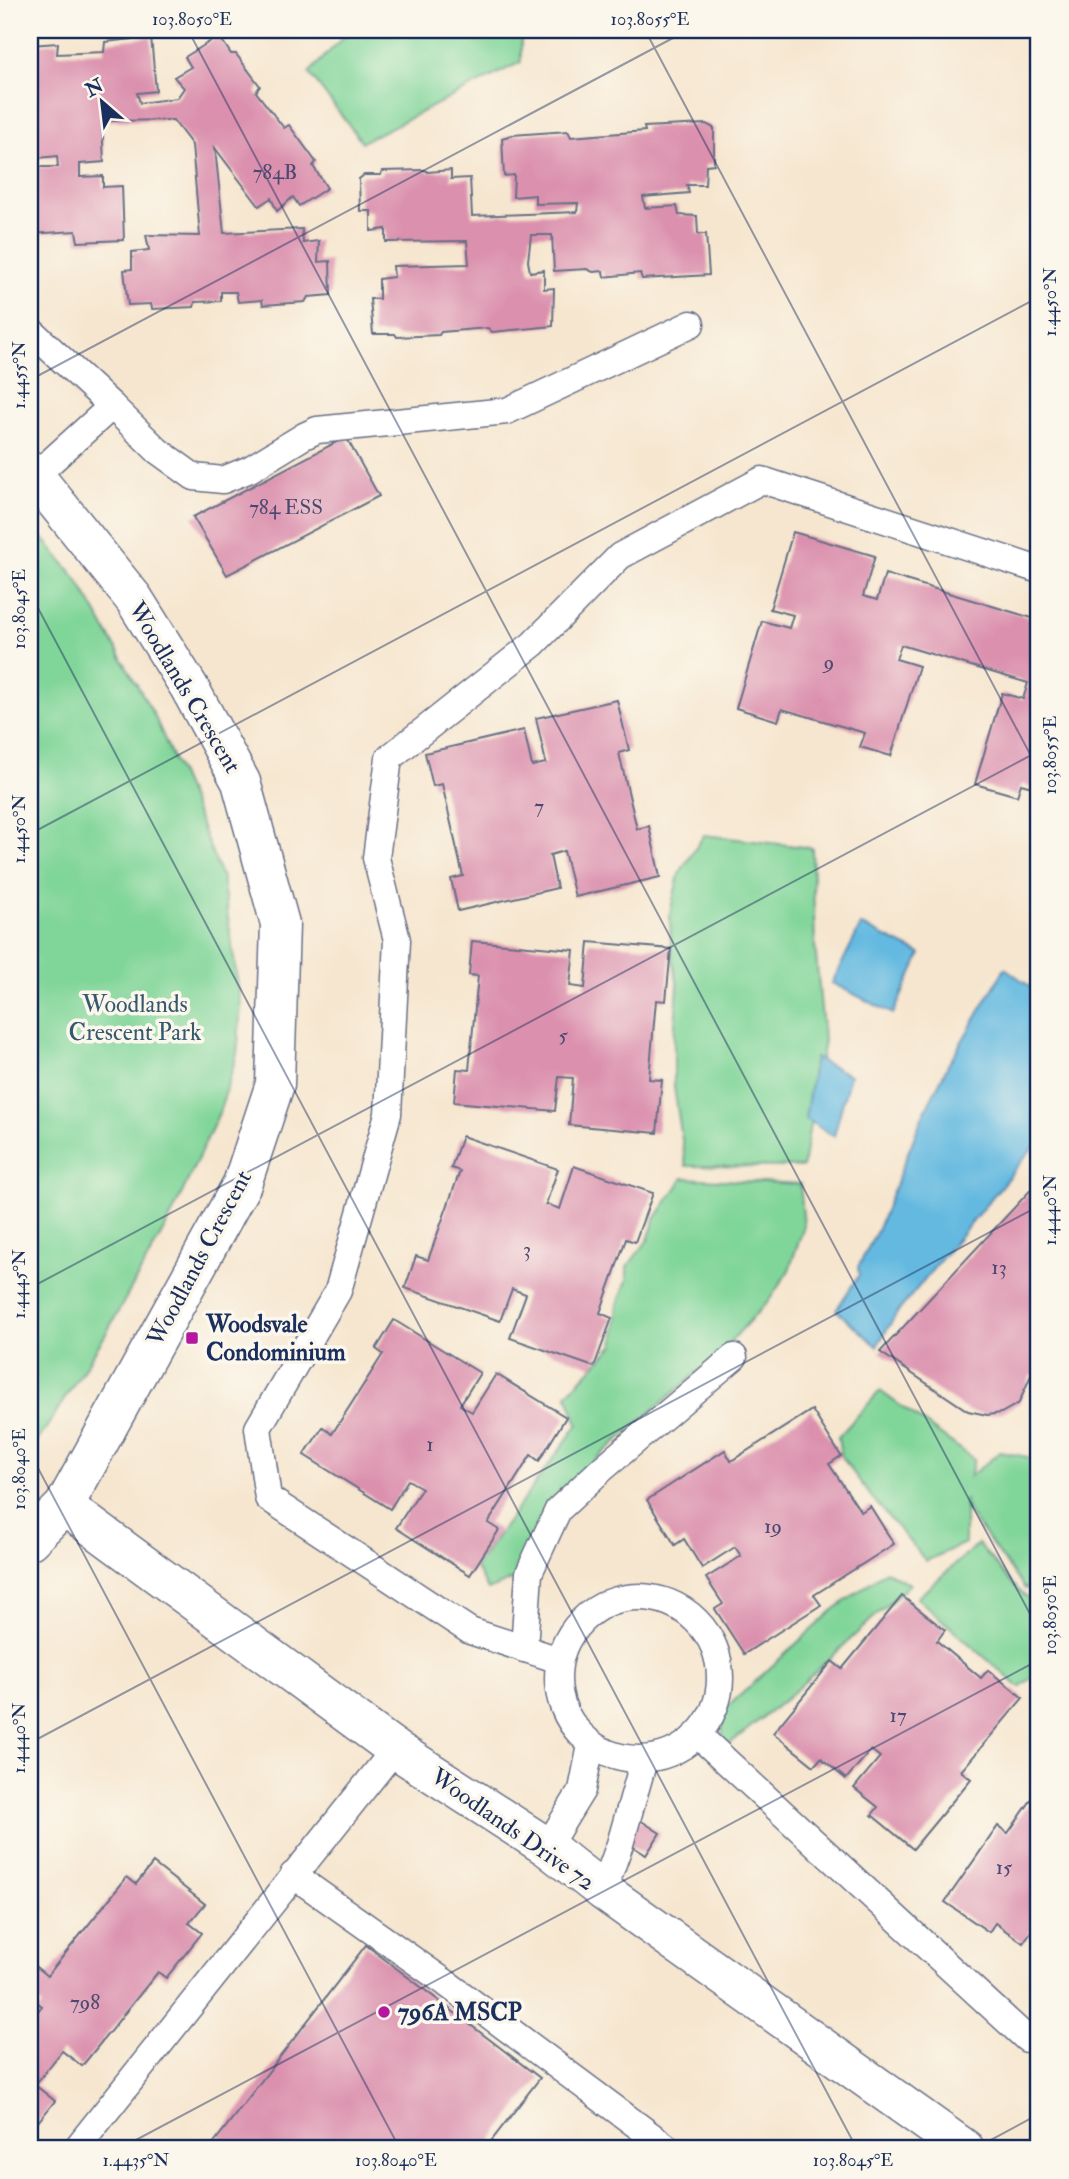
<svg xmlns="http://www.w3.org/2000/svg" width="1069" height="2179" font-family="'IM FELL Double Pica',serif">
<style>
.green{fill:#80d599;stroke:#4e827c;stroke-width:2}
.water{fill:#64b9e0;stroke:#40749f;stroke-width:2}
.building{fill:#db91ae}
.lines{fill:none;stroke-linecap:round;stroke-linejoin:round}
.service-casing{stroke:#686f86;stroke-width:29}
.minor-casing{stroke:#686f86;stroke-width:41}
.service{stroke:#fff;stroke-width:26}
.minor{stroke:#fff;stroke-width:38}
.ticks{fill:none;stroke:#1b2f5e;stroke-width:2;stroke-opacity:0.45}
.poi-dot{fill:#b5179e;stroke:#fbf7ec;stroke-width:2.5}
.labels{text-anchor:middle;stroke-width:7;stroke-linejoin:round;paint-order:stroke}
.number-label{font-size:21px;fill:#4b4872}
.street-label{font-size:24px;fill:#1b2f5e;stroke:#fbf7ec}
.park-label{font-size:24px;fill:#34586d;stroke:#fbf7ec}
.poi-label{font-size:24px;font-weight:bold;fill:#1b2f5e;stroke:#fbf7ec;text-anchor:start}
.neatline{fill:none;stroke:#1b2f5e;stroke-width:2.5}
.ticks-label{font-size:18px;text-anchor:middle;fill:#1b2f5e}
</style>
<rect width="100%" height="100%" fill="#fbf7ec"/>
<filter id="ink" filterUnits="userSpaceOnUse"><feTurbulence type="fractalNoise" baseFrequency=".0143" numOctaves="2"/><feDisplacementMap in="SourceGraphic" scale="14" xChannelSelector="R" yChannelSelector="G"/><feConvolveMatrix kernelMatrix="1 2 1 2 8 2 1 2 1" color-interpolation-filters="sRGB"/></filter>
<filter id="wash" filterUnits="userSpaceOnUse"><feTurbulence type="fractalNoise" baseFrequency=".00686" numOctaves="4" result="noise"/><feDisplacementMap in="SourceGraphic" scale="28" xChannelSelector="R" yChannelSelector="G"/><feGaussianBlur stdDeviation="1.57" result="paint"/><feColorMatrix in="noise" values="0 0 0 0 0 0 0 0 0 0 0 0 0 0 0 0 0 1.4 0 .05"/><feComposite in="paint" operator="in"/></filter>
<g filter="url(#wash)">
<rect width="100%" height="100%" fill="#f6e6cf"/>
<g class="green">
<polygon points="411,30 521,30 521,62 362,142 309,73 346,34"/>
<polygon points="30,523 77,579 154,715 191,800 222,878 241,1006 237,1054 219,1113 170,1219 104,1337 30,1453"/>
<polygon points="704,835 812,848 815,945 824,1040 803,1167 686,1166 674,1087 674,1038 678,986 671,949 670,913 679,874"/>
<polygon points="683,1178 800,1184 804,1226 789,1270 770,1299 718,1355 596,1459 529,1573 488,1590 475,1567 578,1424 567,1394 614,1345 618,1304 627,1280 627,1267 648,1240 655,1219"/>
<polygon points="880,1391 974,1459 970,1476 1000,1452 1039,1459 1039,1583 1025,1589 967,1511 965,1499 965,1543 926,1561 873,1499 841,1456 838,1437"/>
<polygon points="978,1544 1017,1589 1039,1606 1039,1671 1020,1688 917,1598"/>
<polygon points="886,1571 910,1584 787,1698 723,1749 722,1712 832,1611"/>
</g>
<g class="water">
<polygon points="861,925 921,954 893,1014 832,983"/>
<polygon points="1005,968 1039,993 1039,1140 897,1313 877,1346 836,1310 859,1275 858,1267 877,1231 923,1115 948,1065"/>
<polygon points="815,1058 850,1075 834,1136 805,1119"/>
</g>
<g id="blocks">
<g class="building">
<polygon points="219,36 231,54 236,54 260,86 256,92 284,128 289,125 316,162 313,166 327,188 299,206 293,197 277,211 271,198 259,206 215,148 224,233 302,229 303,243 319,241 318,262 330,261 331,295 308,297 305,302 263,305 262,300 238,302 236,292 221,292 221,301 195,302 194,307 152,309 151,304 128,305 124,270 132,269 132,252 149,250 146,235 200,236 192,145 173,120 102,121 104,162 80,164 80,177 103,176 103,187 122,186 124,240 78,242 76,231 30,234 30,167 58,167 57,156 30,159 30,45 58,43 57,54 104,52 105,42 151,37 156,91 137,93 140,103 177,98 184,88 174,77 191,67 185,57"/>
<polygon points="706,124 714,128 714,164 706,165 705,185 687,185 689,193 643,197 645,208 677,206 679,215 697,216 698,234 706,234 709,275 642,279 640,273 604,277 603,271 593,272 587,269 554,271 552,235 531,235 528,261 530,272 544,270 544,289 554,288 553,326 492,332 488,328 441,332 439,335 397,337 395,334 373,334 370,299 379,299 379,279 394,277 393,266 469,264 467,241 386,242 386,229 371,231 371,211 360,211 359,179 364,175 381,175 382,171 425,170 428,172 451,170 451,179 470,178 472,216 577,212 578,203 535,204 535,195 513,197 514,175 504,176 502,138 512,135 568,131 571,137 645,131 644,127"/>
<polygon points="346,437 379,496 227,575 193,517"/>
<polygon points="793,532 875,556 863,596 877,600 885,574 1039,620 1039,789 1021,784 1017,796 975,784 1002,693 1023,699 1028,683 901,645 896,659 919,666 891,756 860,747 865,733 782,709 778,721 736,708 762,621 789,628 793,615 770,609"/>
<polygon points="617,700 629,750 619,753 637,829 649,826 660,877 575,897 564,851 550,855 557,888 458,911 451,879 463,876 442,784 433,786 425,753 524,730 532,766 546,763 536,718"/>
<polygon points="472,941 574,950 570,986 585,988 589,942 671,949 666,1001 656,1000 649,1079 662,1080 657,1133 569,1125 573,1078 559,1077 555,1111 454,1102 457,1069 469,1070 478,976 469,975"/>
<polygon points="462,1136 558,1169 546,1204 560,1209 574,1166 653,1193 635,1242 626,1239 600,1313 612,1318 594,1367 510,1338 526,1294 512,1289 500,1321 405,1288 416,1256 428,1260 460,1171 451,1168"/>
<polygon points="1039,1181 1039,1378 1031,1375 1019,1403 1001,1413 987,1415 968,1411 880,1352"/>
<polygon points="394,1320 480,1373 460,1405 472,1412 496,1374 566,1417 539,1461 531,1455 488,1523 499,1530 470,1575 396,1528 422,1488 408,1480 390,1509 304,1455 323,1427 332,1434 383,1354 376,1349"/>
<polygon points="812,1410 841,1456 829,1464 861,1512 870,1506 894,1544 814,1595 821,1605 744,1654 715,1609 723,1604 706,1578 741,1556 735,1547 702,1568 684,1539 675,1545 647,1500 725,1450 731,1461"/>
<polygon points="902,1596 945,1630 937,1641 981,1678 988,1670 1023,1698 961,1771 971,1779 913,1849 872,1815 878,1807 854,1788 880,1757 871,1750 846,1779 821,1758 814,1766 773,1733 832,1661 842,1669"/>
<polygon points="1039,1789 1039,1920 1023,1943 995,1923 989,1932 945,1902 998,1826 1008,1833"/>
<polygon points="640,1820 660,1833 646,1855 626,1842"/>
<polygon points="153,1863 205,1904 189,1923 202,1933 166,1978 158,1972 82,2066 62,2051 35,2085 55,2101 30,2132 30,2021 42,2006 30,1997 30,1962 47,1976 127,1877 136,1884"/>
<polygon points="366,1945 540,2078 485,2149 209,2149"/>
</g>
</g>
</g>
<g filter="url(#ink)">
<use href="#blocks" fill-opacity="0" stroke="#686f86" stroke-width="2"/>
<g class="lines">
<defs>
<g id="service">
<polyline points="30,330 112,406 158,451 194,477 223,480 250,469 304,436 317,430 507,411 691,324"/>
<polyline points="36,475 112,406"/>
<circle cx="639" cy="1678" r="81"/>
<polyline points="524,1649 529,1573 558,1510 602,1469 734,1357"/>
<polyline points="559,1660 470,1631 268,1498 258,1428 338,1291 388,1114 397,940 376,858 389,758 533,644 620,556 762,480 1039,570"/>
<polyline points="698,1735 1027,2039 1039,2042"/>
<polyline points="547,1847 582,1790 591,1745"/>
<polyline points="293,1875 446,1983 669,2149"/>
<polyline points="603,1891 620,1844 644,1760"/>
<polyline points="76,2149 395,1749"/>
</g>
<g id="minor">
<polyline points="30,470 134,599 189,687 241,782 280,924 275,1084 242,1184 64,1506 30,1540"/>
<polyline points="64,1506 395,1749 547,1847 603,1891 965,2149"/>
</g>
</defs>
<use href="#service" class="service-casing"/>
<use href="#minor" class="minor-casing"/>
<use href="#service" class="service"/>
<use href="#minor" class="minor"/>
</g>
</g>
<path class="ticks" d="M188 30 1039 1631M645 30 1039 771M30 380 688 30M30 593 857 2149M30 834 1039 297M30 1288 1039 751M30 1453 400 2149M30 1743 1039 1206M119 2149 1039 1660M974 2149 1039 2114"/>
<g class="poi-dot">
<rect x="185" y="1331" width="14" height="14" rx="3.5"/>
<circle cx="384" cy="2012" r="7"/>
</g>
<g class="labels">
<g class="number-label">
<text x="275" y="179">784B</text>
<text x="286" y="514">784 ESS</text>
<text x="829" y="669">9</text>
<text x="539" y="813">7</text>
<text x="563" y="1042">5</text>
<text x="527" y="1256">3</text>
<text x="999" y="1274">13</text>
<text x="430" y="1451">1</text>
<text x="773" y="1533">19</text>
<text x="898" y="1722">17</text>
<text x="1004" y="1874">15</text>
<text x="85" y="2009">798</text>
</g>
<g class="street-label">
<text transform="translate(185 687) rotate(59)" y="8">Woodlands Crescent</text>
<text transform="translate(199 1258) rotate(-62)" y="8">Woodlands Crescent</text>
<text transform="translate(513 1829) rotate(35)" y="8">Woodlands Drive 72</text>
</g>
<g class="park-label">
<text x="135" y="1012">Woodlands<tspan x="135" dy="28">Crescent Park</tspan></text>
</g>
<g class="poi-label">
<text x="206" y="1332">Woodsvale<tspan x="206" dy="28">Condominium</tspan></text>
<text x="398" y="2020">796A MSCP</text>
</g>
</g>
<rect width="1069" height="2179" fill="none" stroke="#fbf7ec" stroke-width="77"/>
<g transform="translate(102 102) rotate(332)" stroke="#fbf7ec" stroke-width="5" paint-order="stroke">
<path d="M0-5L12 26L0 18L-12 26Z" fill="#1b2f5e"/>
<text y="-10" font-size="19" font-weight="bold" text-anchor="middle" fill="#1b2f5e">N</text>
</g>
<rect x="38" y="38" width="992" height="2102" class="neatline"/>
<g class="ticks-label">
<text x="192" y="25">103.8050°E</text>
<text x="650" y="25">103.8055°E</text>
<text transform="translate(1050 302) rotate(-90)" y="6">1.4450°N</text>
<text transform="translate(19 375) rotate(-90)" y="6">1.4455°N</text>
<text transform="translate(19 609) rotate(-90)" y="6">103.8045°E</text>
<text transform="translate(1050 755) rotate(-90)" y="6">103.8055°E</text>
<text transform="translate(19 829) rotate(-90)" y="6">1.4450°N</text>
<text transform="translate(1050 1210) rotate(-90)" y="6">1.4440°N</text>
<text transform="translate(19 1284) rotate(-90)" y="6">1.4445°N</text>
<text transform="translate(19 1469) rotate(-90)" y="6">103.8040°E</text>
<text transform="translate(1050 1615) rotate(-90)" y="6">103.8050°E</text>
<text transform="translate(19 1738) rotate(-90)" y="6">1.4440°N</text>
<text x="136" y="2166">1.4435°N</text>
<text x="396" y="2166">103.8040°E</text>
<text x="853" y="2166">103.8045°E</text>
</g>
</svg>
